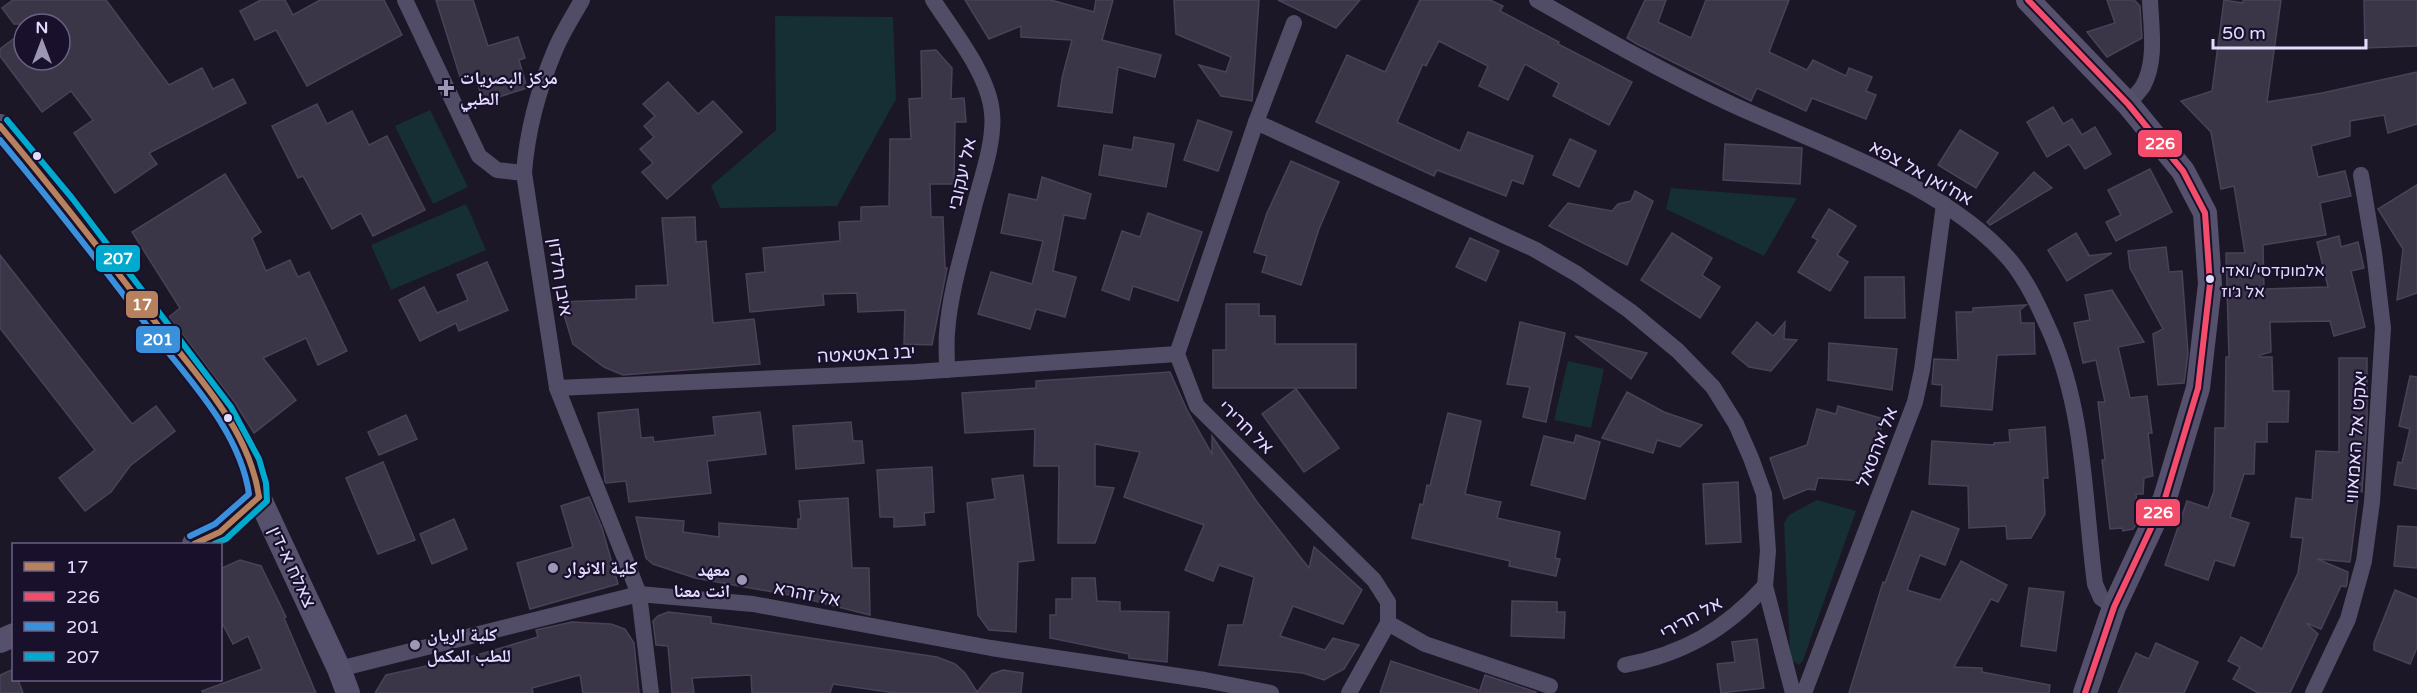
<svg xmlns="http://www.w3.org/2000/svg" width="2417" height="693" font-family="'Varela Round','Noto Naskh Arabic',Heebo,sans-serif">
<style>
.green{fill:#152f34}
.building{fill:#3b3647;stroke:#494258;stroke-width:1.5}
.lines{fill:none;stroke-linecap:round;stroke-linejoin:round}
.street{stroke:#514d66;stroke-width:16}
.secondary{stroke:#55506c;stroke-width:24}
.bus-1-casing{stroke:#19112c;stroke-width:10}
.bus-2-casing{stroke:#19112c;stroke-width:10}
.bus-3-casing{stroke:#19112c;stroke-width:10}
.bus-4-casing{stroke:#19112c;stroke-width:10}
.bus-1{stroke:#b6815c;stroke-width:6}
.bus-2{stroke:#f44d6c;stroke-width:6}
.bus-3{stroke:#3a90db;stroke-width:6}
.bus-4{stroke:#00a9ce;stroke-width:6}
.poi-dot{fill:#9e97b3;stroke:#19112c;stroke-width:2}
.bus-dot{fill:#e4dcff;stroke:#19112c;stroke-width:2}
.labels{text-anchor:middle;stroke-width:4.5;stroke-linejoin:round;paint-order:stroke}
.bus-label{font-size:16px;fill:#e4dcff;stroke:#19112c;text-anchor:start}
.poi-label{font-size:18px;font-weight:bold;fill:#e4dcff;stroke:#19112c;text-anchor:start}
.street-label{font-size:18px;fill:#e4dcff;stroke:#19112c}
.line-badge{stroke:#19112c;stroke-width:2}
.badge-label{font-size:16px;text-anchor:middle;font-weight:bold;fill:#fff}
</style>
<rect width="100%" height="100%" fill="#1c1726"/>
<g class="green">
<polygon points="775,16 893,17 896,99 837,206 720,208 711,186 776,130"/>
<polygon points="430,110 468,187 433,204 395,126"/>
<polygon points="1671,188 1797,198 1764,256 1666,209"/>
<polygon points="466,204 486,250 391,290 371,245"/>
<polygon points="1568,361 1604,369 1591,428 1554,420"/>
<polygon points="1817,500 1856,511 1803,660 1799,665 1791,659 1790,652 1784,523 1789,515"/>
</g>
<g class="building">
<polygon points="13,0 106,0 169,85 202,68 213,89 233,79 246,103 149,153 157,164 115,193 74,133 93,120 71,91 42,112 0,56 0,49 24,31 24,60 60,60 60,24 14,24 2,8"/>
<polygon points="261,0 285,0 293,15 320,0 384,0 402,35 307,86 276,30 255,40 240,11"/>
<polygon points="436,0 473,0 488,46 518,37 525,58 519,60 527,88 483,102 476,78 462,83"/>
<polygon points="965,0 1051,0 1094,12 1096,0 1113,0 1102,40 1161,55 1155,77 1118,67 1112,113 1058,106 1062,78 1072,40 1021,37 1021,26 989,39"/>
<polygon points="1174,0 1259,0 1252,101 1221,96 1199,65 1226,72 1231,57 1176,34"/>
<polygon points="1278,0 1360,0 1336,28"/>
<polygon points="1420,0 1490,0 1503,6 1500,11 1559,42 1558,44 1632,82 1609,125 1553,96 1559,83 1525,64 1508,100 1479,86 1488,66 1439,41 1426,66 1423,64 1397,122 1460,151 1468,132 1533,156 1523,184 1512,180 1506,196 1437,170 1434,176 1316,122 1347,55 1385,72"/>
<polygon points="1645,0 1666,0 1658,22 1691,38 1706,0 1789,0 1769,52 1807,70 1813,60 1846,76 1849,68 1872,77 1866,91 1876,95 1866,119 1812,98 1806,111 1757,88 1751,101 1637,44 1627,38"/>
<polygon points="2107,0 2134,0 2140,6 2142,38 2107,57 2087,32 2115,23"/>
<polygon points="2224,0 2243,3 2243,0 2281,0 2267,102 2322,93 2417,72 2417,124 2388,133 2384,115 2350,121 2350,136 2311,146 2318,177 2345,171 2351,196 2320,203 2326,235 2263,245 2264,289 2328,287 2317,242 2339,236 2341,247 2358,242 2364,268 2351,271 2365,327 2334,336 2330,321 2270,322 2271,352 2260,355 2260,357 2272,357 2273,391 2289,391 2288,422 2267,422 2267,442 2255,442 2254,474 2244,474 2230,517 2249,523 2234,566 2215,560 2208,580 2165,565 2187,501 2208,508 2214,491 2215,428 2225,428 2226,357 2229,357 2226,253 2245,253 2234,186 2221,189 2211,132 2181,101 2212,91"/>
<polygon points="2364,0 2417,0 2417,46 2365,48"/>
<polygon points="936,50 952,68 951,99 964,98 966,122 955,122 954,184 930,184 931,217 943,217 945,268 947,268 932,345 904,344 905,310 858,312 857,293 823,294 824,305 750,312 746,274 765,272 763,248 840,241 839,222 861,221 861,207 889,206 890,139 911,139 909,99 922,98 921,51"/>
<polygon points="668,82 698,114 713,101 742,132 667,199 642,172 653,163 640,149 654,137 644,126 655,116 643,104"/>
<polygon points="317,104 327,124 352,111 369,145 387,136 425,210 373,236 361,213 332,229 303,176 298,178 272,126"/>
<polygon points="2053,107 2063,124 2072,119 2082,135 2095,127 2111,154 2085,169 2069,144 2047,157 2027,122"/>
<polygon points="1198,120 1232,132 1218,171 1184,160"/>
<polygon points="1960,130 1998,153 1976,188 1938,165"/>
<polygon points="1134,137 1174,144 1166,187 1099,175 1104,145 1132,150"/>
<polygon points="1570,139 1596,151 1579,187 1553,175"/>
<polygon points="1725,144 1802,148 1800,184 1723,180"/>
<polygon points="1291,161 1339,182 1319,229 1301,285 1262,272 1267,256 1254,252 1267,213"/>
<polygon points="2150,169 2172,212 2116,241 2106,222 2121,215 2108,190"/>
<polygon points="2034,172 2052,188 1990,225 1987,222"/>
<polygon points="225,174 261,232 252,238 266,271 290,260 298,277 309,272 347,351 318,365 306,338 263,358 296,400 254,433 235,403 169,317 180,308 132,232"/>
<polygon points="1042,177 1091,194 1085,219 1064,215 1053,271 1076,277 1065,317 1036,309 1030,329 978,314 991,272 1032,284 1043,241 1001,233 1009,194 1037,200"/>
<polygon points="2417,185 2417,293 2397,300 2403,249 2378,209"/>
<polygon points="1635,191 1653,201 1627,265 1549,226 1568,203 1612,211 1618,204 1631,201"/>
<polygon points="1829,209 1856,226 1837,255 1848,262 1830,291 1798,272 1818,240 1812,237"/>
<polygon points="1148,213 1202,232 1178,301 1133,286 1129,300 1102,290 1122,231 1140,237"/>
<polygon points="695,217 696,242 706,241 713,323 754,319 760,364 623,375 604,367 573,344 560,302 636,299 636,286 668,285 662,218"/>
<polygon points="1672,233 1712,258 1702,275 1720,287 1700,318 1641,280"/>
<polygon points="2076,233 2089,255 2087,256 2112,253 2067,281 2048,250"/>
<polygon points="1470,238 1499,251 1486,281 1456,267"/>
<polygon points="2166,247 2169,272 2182,271 2188,354 2184,383 2158,385 2153,334 2163,329 2130,268 2128,251"/>
<polygon points="0,255 132,424 156,406 175,431 130,466 111,492 85,511 59,478 95,450 0,328"/>
<polygon points="487,262 508,310 459,331 456,323 420,341 399,300 424,287 437,313 468,300 457,275"/>
<polygon points="1865,277 1904,277 1905,318 1865,318"/>
<polygon points="2112,290 2144,342 2118,347 2130,398 2147,396 2152,433 2148,433 2153,476 2144,478 2143,494 2136,494 2138,522 2133,529 2123,531 2122,528 2110,529 2102,460 2105,460 2098,402 2105,402 2096,360 2083,363 2074,323 2090,320 2085,295"/>
<polygon points="1226,304 1259,304 1259,316 1275,316 1275,344 1356,344 1356,388 1213,388 1213,350 1226,350"/>
<polygon points="2026,305 2020,310 2021,323 2034,323 2035,354 1997,355 1992,410 1941,406 1942,385 1932,384 1934,359 1958,360 1956,312 1973,312 1973,308"/>
<polygon points="1520,322 1565,333 1546,422 1523,417 1530,387 1507,384"/>
<polygon points="1757,322 1773,336 1785,322 1784,339 1797,340 1771,371 1749,367 1732,353"/>
<polygon points="1575,336 1647,353 1631,379"/>
<polygon points="1829,343 1897,349 1892,390 1828,380"/>
<polygon points="2339,358 2367,358 2367,420 2362,492 2359,491 2350,562 2317,559 2348,572 2347,584 2346,587 2341,586 2321,629 2306,623 2318,634 2290,693 2258,693 2233,679 2240,667 2228,661 2241,637 2262,649 2298,573 2303,538 2291,537 2296,498 2312,500 2316,451 2339,452"/>
<polygon points="1170,372 1187,410 1212,454 1212,436 1257,502 1309,568 1314,547 1362,590 1343,624 1293,606 1280,636 1325,650 1333,638 1359,645 1344,669 1324,680 1303,673 1219,665 1228,625 1243,625 1254,577 1219,565 1213,581 1185,570 1204,525 1124,497 1140,452 1095,444 1095,486 1114,488 1095,543 1058,543 1059,466 1034,466 1035,429 965,433 962,393 1036,388 1036,381"/>
<polygon points="2410,376 2417,377 2417,489 2394,485 2398,462 2402,463 2410,429 2399,426"/>
<polygon points="1296,389 1339,448 1304,472 1262,414"/>
<polygon points="1627,392 1664,412 1702,425 1680,447 1657,440 1653,453 1602,438"/>
<polygon points="1838,406 1884,419 1864,481 1818,478 1815,490 1808,489 1784,499 1770,458 1807,445 1817,409 1836,414"/>
<polygon points="638,409 641,438 653,437 654,442 715,435 713,417 760,412 766,454 707,461 711,493 629,502 626,481 606,483 605,481 598,413"/>
<polygon points="1448,413 1481,421 1465,494 1501,502 1497,518 1560,532 1555,558 1560,559 1556,576 1509,566 1510,561 1412,538 1420,504 1423,505 1427,485 1430,486"/>
<polygon points="406,415 417,439 379,455 368,432"/>
<polygon points="851,422 853,441 862,441 864,463 796,469 793,426"/>
<polygon points="2045,427 2048,478 2043,478 2045,514 2031,538 2007,539 2006,526 1969,528 1968,486 1929,484 1932,441 1994,445 1994,443 2010,442 2009,430"/>
<polygon points="1576,435 1600,442 1585,499 1531,485 1544,436 1574,443"/>
<polygon points="383,462 415,540 378,554 346,478"/>
<polygon points="932,467 934,512 924,513 925,525 894,527 894,517 880,517 877,470"/>
<polygon points="1023,475 1034,560 1018,562 1016,632 989,630 978,615 967,503 995,499 992,479"/>
<polygon points="1738,482 1741,542 1706,544 1703,484"/>
<polygon points="589,497 602,528 618,584 530,609 517,563 573,547 561,506"/>
<polygon points="848,498 852,568 869,568 870,615 795,596 695,578 653,564 646,558 636,517 684,521 683,532 719,537 719,523 798,529 798,519 801,519 799,501"/>
<polygon points="1912,511 1959,529 1945,565 1920,555 1907,590 1940,600 1961,561 2007,585 1998,602 1991,599 1954,667 1982,668 1982,672 2050,685 2049,693 1849,693 1883,582 1885,583"/>
<polygon points="454,519 467,549 432,564 420,534"/>
<polygon points="2398,526 2417,527 2417,568 2394,566"/>
<polygon points="240,560 261,566 286,617 284,618 316,693 203,693 202,691 262,669 248,636 233,644 220,619 220,569"/>
<polygon points="1072,578 1095,578 1097,601 1120,602 1120,611 1169,612 1167,662 1129,658 1129,654 1050,638 1050,615 1056,615 1056,599 1072,599"/>
<polygon points="2029,588 2064,592 2056,651 2021,646"/>
<polygon points="2395,590 2417,599 2417,648 2410,664 2374,650 2374,643"/>
<polygon points="1512,601 1557,602 1557,612 1565,612 1564,638 1511,636"/>
<polygon points="668,612 711,617 711,623 937,657 955,664 965,673 977,692 992,674 1003,670 1023,673 1021,693 895,693 833,684 830,693 752,693 751,675 692,678 694,693 672,693 668,646 656,645 653,621 658,616"/>
<polygon points="572,622 611,624 625,629 634,643 639,693 583,693 580,675 532,688 533,693 375,693 386,675 477,655 538,637 536,630"/>
<polygon points="1757,639 1764,688 1721,693 1717,664 1735,662 1732,642"/>
<polygon points="2156,643 2198,662 2184,693 2118,693 2136,653 2149,659"/>
<polygon points="1391,661 1478,690 1477,693 1380,693"/>
<polygon points="14,669 14,680 18,680 23,693 0,693 0,675"/>
<polygon points="1485,675 1536,692 1535,693 1479,693"/>
</g>
<g class="lines">
<g class="street">
<polyline points="405,0 479,156 497,170 524,173"/>
<path d="M582 0C573 16 562 33 555 50 539 88 527 132 524 173L557 388 639 594 651 693"/>
<path d="M933 0C953 31 989 75 992 113 995 140 982 177 975 203 965 245 950 289 947 333 946 345 947 358 947 370"/>
<path d="M1537 0C1600 36 1663 72 1729 103 1819 145 1942 183 2009 259 2027 280 2040 309 2051 334 2085 413 2084 500 2095 584L2101 598 2114 607"/>
<polyline points="1294,23 1256,122 1177,354 1197,406 1374,580 1388,602 1388,623 1349,693"/>
<path d="M2128 104C2133 98 2139 92 2143 86 2157 61 2151 27 2150 0"/>
<polyline points="1256,122 1534,249 1577,274 1630,311 1678,351 1713,387 1736,424 1751,458 1764,494 1768,551 1765,586 1793,693"/>
<polyline points="557,388 915,372 1177,354"/>
<polyline points="1388,623 1425,644 1550,686"/>
<path d="M1625 665C1683 654 1725 630 1765 586"/>
<polyline points="339,669 639,594 753,604 991,648 1205,680 1271,693"/>
<polyline points="1804,693 1915,402 1922,370 1944,204"/>
<polyline points="2313,693 2348,619 2364,561 2372,502 2383,328 2374,252 2361,175"/>
</g>
<g class="secondary">
<polyline points="2028,0 2128,104 2183,171 2205,213 2210,284 2198,388 2165,498 2114,607 2085,693"/>
<path d="M0 126 65 203 224 412C242 442 255 461 259 497L339 669 348 693"/>
<polyline points="194,544 220,532 259,497"/>
<polyline points="0,641 14,635"/>
</g>
<defs>
<g id="bus-1">
<path d="M0 126C53 189 103 253 153 319 194 373 249 427 259 497"/>
<polyline points="194,544 220,532 259,497"/>
</g>
<polyline id="bus-2" points="2028,0 2128,104 2183,171 2205,213 2210,284 2198,388 2165,498 2114,607 2085,693"/>
<path id="bus-3" d="M0 140C52 202 102 266 151 331 188 379 240 431 249 494L215 524 190 536"/>
<polyline id="bus-4" points="7,120 72,198 231,407 259,459 266,483 267,501 226,539 214,544"/>
</defs>
<use href="#bus-1" class="bus-1-casing"/>
<use href="#bus-2" class="bus-2-casing"/>
<use href="#bus-3" class="bus-3-casing"/>
<use href="#bus-4" class="bus-4-casing"/>
<use href="#bus-1" class="bus-1"/>
<use href="#bus-2" class="bus-2"/>
<use href="#bus-3" class="bus-3"/>
<use href="#bus-4" class="bus-4"/>
</g>
<g class="poi-dot">
<path d="M443 79h6v6h6v6h-6v6h-6v-6h-6v-6h6z"/>
<circle cx="553" cy="568" r="6"/>
<circle cx="742" cy="580" r="6"/>
<circle cx="415" cy="645" r="6"/>
</g>
<g class="bus-dot">
<circle cx="37" cy="156" r="5"/>
<circle cx="2210" cy="279" r="5"/>
<circle cx="228" cy="418" r="5"/>
</g>
<g class="labels">
<g class="bus-label">
<text x="2221" y="276">אלמוקדסי/ואדי<tspan x="2221" dy="21">אל ג׳וז</tspan></text>
</g>
<g class="poi-label">
<text x="460" y="84">مركز البصريات<tspan x="460" dy="21">الطبي</tspan></text>
<text x="565" y="574">كلية الانوار</text>
<text x="730" y="576" text-anchor="end">معهد<tspan x="730" dy="21">انت معنا</tspan></text>
<text x="427" y="641">كلية الريان<tspan x="427" dy="21">للطب المكمل</tspan></text>
</g>
<g class="street-label">
<text transform="translate(1921 173) rotate(29)" y="6">אח'ואן אל צפא</text>
<text transform="translate(962 174) rotate(-77)" y="6">אל יעקובי</text>
<text transform="translate(560 277) rotate(81)" y="6">איבן חלדון</text>
<text transform="translate(866 354) rotate(-3)" y="6">יבנ באטאטה</text>
<text transform="translate(1246 427) rotate(44)" y="6">אל חרירי</text>
<text transform="translate(2356 437) rotate(-86)" y="6">יאקט אל האמאווי</text>
<text transform="translate(1877 447) rotate(-69)" y="6">אל אהטאל</text>
<text transform="translate(292 567) rotate(65)" y="6">צאלח א-דין</text>
<text transform="translate(807 594) rotate(11)" y="6">אל זהרא</text>
<text transform="translate(1691 618) rotate(-29)" y="6">אל חרירי</text>
</g>
</g>
<g class="line-badge">
<rect x="2137" y="129" width="46" height="29" rx="6" fill="#f44d6c"/>
<rect x="95" y="244" width="46" height="29" rx="6" fill="#00a9ce"/>
<rect x="125" y="290" width="34" height="29" rx="6" fill="#b6815c"/>
<rect x="135" y="325" width="46" height="29" rx="6" fill="#3a90db"/>
<rect x="2135" y="498" width="46" height="29" rx="6" fill="#f44d6c"/>
</g>
<g class="badge-label">
<text x="2160" y="149">226</text>
<text x="118" y="264">207</text>
<text x="142" y="310">17</text>
<text x="158" y="345">201</text>
<text x="2158" y="518">226</text>
</g>
<rect x="12" y="543" width="210" height="138" fill="#19112c" stroke="#6a6280" stroke-width="1.5"/>
<rect x="24" y="562" width="30" height="9" fill="#b6815c" stroke="#6a6280" stroke-width="1.5"/>
<text x="66" y="573" font-size="18" fill="#e4dcff">17</text>
<rect x="24" y="592" width="30" height="9" fill="#f44d6c" stroke="#6a6280" stroke-width="1.5"/>
<text x="66" y="603" font-size="18" fill="#e4dcff">226</text>
<rect x="24" y="622" width="30" height="9" fill="#3a90db" stroke="#6a6280" stroke-width="1.5"/>
<text x="66" y="633" font-size="18" fill="#e4dcff">201</text>
<rect x="24" y="652" width="30" height="9" fill="#00a9ce" stroke="#6a6280" stroke-width="1.5"/>
<text x="66" y="663" font-size="18" fill="#e4dcff">207</text>
<g transform="translate(42 42)"><circle r="28" fill="#19112c" stroke="#6a6280" stroke-width="1.5"/>
<path d="M0-4.5L10 22L0 15L-10 22Z" fill="#9e97b3"/>
<text y="-9" font-size="16" font-weight="bold" text-anchor="middle" fill="#e4dcff">N</text>
</g>
<path d="M2213 39v9h153v-9" fill="none" stroke="#e4dcff" stroke-width="3"/>
<text x="2222" y="39" font-size="18" fill="#e4dcff" stroke="#19112c" stroke-width="4.5" paint-order="stroke">50 m</text>
</svg>
